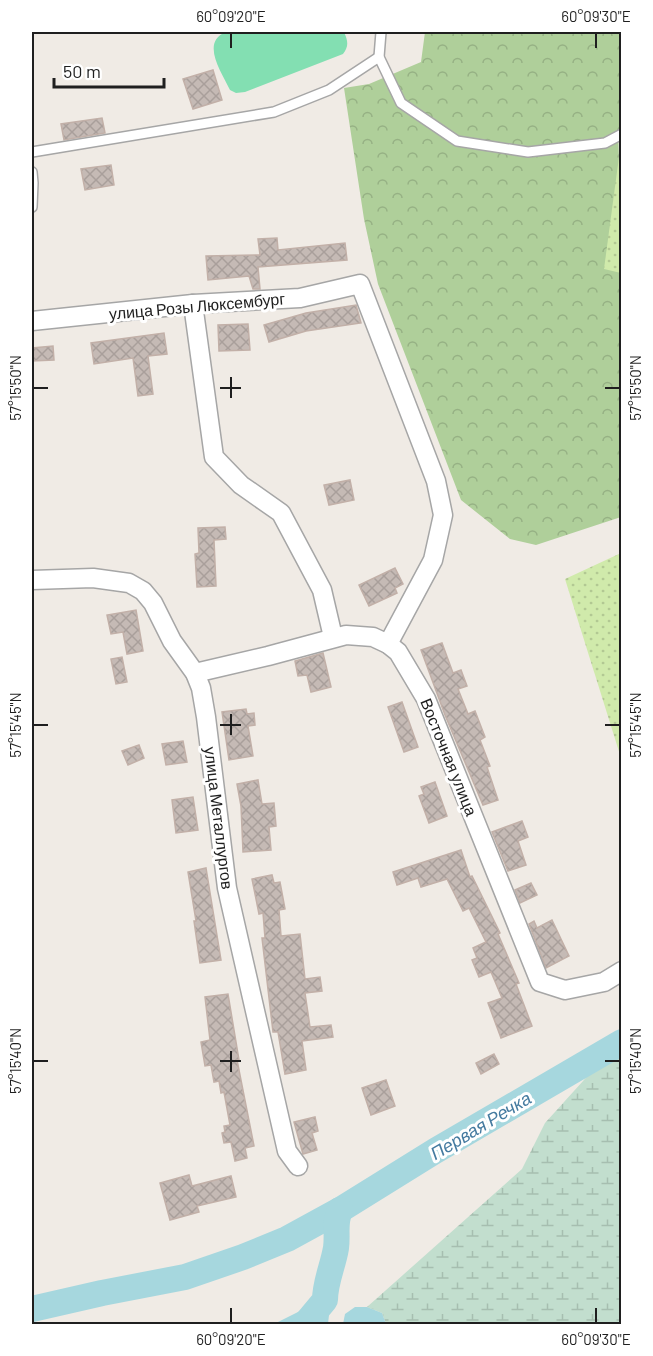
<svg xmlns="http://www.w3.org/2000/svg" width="653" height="1356" font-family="Barlow,sans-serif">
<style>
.forest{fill:url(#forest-crowns)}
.wetland{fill:url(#wetland-marsh)}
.garden{fill:url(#garden-dots)}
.pitch{fill:#83dfb2}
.water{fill:#a6d7de}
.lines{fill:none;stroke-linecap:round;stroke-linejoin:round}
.river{stroke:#a6d7de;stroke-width:26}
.building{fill:url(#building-cross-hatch);stroke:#c2b0a8;stroke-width:1.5}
.service-casing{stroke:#a6a6a6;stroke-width:12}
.minor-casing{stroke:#a6a6a6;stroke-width:21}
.service{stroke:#fff;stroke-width:9}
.minor{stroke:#fff;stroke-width:18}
.ticks{fill:none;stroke:#1f1f1f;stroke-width:2}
.labels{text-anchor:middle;stroke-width:6;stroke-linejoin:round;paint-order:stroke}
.street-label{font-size:16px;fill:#1f1f1f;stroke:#fff}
.water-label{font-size:18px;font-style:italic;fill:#457ba0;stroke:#fff}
.neatline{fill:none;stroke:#1f1f1f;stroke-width:2}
.ticks-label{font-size:15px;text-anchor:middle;fill:#1f1f1f}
</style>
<defs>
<pattern id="forest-crowns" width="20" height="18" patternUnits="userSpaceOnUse" patternTransform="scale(1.5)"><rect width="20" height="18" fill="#afcf9a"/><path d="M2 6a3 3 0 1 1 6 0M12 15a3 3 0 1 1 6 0" fill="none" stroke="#96b184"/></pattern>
<pattern id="wetland-marsh" width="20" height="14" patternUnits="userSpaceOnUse" patternTransform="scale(1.5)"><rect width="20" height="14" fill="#c2dece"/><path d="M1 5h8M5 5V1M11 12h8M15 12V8" fill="none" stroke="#a6beb0"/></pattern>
<pattern id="garden-dots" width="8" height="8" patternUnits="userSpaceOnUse" patternTransform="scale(1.5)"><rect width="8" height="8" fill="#d0eaab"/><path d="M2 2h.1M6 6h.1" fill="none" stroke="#b2c893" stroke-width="1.8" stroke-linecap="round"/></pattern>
<pattern id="building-cross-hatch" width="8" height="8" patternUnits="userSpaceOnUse" patternTransform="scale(1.5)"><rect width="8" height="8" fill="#c5bab5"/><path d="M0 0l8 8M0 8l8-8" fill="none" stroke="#a99f9b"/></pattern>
</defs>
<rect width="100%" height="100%" fill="#f0ebe5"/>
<polygon class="forest" points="425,32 621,32 622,126 618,130 622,243 621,517 536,545 510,539 461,500 378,284 364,219 344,88 369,84 421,62"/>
<polygon class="wetland" points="621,1039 621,1324 386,1324 382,1313 367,1307 522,1169 545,1123"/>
<g class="garden">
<polygon points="621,142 621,273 604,269"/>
<polygon points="621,553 621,758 565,579"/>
</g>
<path class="pitch" d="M226 32H344C348 41 349 46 343 54L245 92 236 93 230 90C222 73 200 42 226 32Z"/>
<g class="water">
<polygon points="325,1300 329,1315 328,1324 274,1324 314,1304"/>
<polygon points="355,1307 367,1307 382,1313 386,1324 343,1324 345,1314"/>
</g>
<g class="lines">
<g class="river">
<polyline points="32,1309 102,1293 185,1277 243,1257 287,1239 340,1210 435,1151 622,1042"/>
<path d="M305 1324 325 1300C325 1282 333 1266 336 1248 338 1234 334 1223 340 1210"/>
</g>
</g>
<g class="building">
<polygon points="213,70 222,100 193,109 183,79"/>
<polygon points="102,118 105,133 64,140 61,124"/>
<polygon points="111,165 114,185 85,190 81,169"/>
<polygon points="277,238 278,250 345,243 347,260 258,267 260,289 253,289 249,276 208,280 206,256 260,255 258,239"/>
<polygon points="356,305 361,323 306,331 269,342 264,325 306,313"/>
<polygon points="248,324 250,350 219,351 218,325"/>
<polygon points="164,333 167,354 148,356 153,394 138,396 133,358 94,364 91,343"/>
<polygon points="53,346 54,360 32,361 32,348"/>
<polygon points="350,480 354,500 329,505 324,485"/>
<polygon points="225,527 226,539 214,540 216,586 197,587 195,554 199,553 198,528"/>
<polygon points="395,568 403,584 395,588 397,593 369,606 359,585"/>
<polygon points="136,610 143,651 127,654 123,632 111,634 107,615"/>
<polygon points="442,643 453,673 461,670 467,686 458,689 468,714 475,711 485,737 480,740 490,766 487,767 498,800 483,805 445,715 421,650"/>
<polygon points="323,653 331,687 311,692 307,675 298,676 295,661"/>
<polygon points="122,657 127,682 116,684 111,659"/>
<polygon points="402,702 418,747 404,752 388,707"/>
<polygon points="246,709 247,714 254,713 255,725 248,726 253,756 229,760 222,712"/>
<polygon points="183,741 187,762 166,765 162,744"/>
<polygon points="139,745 144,758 128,765 122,751"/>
<polygon points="258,780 262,804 274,803 276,826 269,827 271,850 243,852 241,806 237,784"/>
<polygon points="435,782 447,816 429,823 419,796 424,794 421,787"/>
<polygon points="193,797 198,830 176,833 172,800"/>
<polygon points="522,821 528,837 518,841 526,865 508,871 492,832"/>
<polygon points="461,850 470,877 472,876 500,933 498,934 519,983 516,984 532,1026 501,1038 488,1003 502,998 491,972 479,977 472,960 477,958 473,948 486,942 469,908 463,911 447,879 421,887 418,878 397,885 393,872"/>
<polygon points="206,868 221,960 200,963 194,921 196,921 188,872"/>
<polygon points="272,875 274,883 280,882 285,909 279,910 281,936 300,934 305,979 320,977 322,991 305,993 310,1027 331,1025 333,1037 302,1041 306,1070 285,1074 278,1032 273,1032 262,938 265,938 263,913 259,914 252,879"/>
<polygon points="531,883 537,895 520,903 515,890"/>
<polygon points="552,920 569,956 546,968 529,924 534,921 537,928"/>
<polygon points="228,994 239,1060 237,1060 254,1146 245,1148 247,1158 235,1161 231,1142 224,1143 222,1133 225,1132 224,1126 230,1125 224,1092 221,1093 219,1081 214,1082 211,1065 205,1066 201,1042 210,1040 205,997"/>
<polygon points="494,1054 499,1064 481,1074 476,1063"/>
<polygon points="386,1080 395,1106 371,1115 362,1088"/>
<polygon points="315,1117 318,1131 312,1133 317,1150 303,1154 294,1122"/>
<polygon points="189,1175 192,1186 231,1176 236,1197 197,1206 199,1212 170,1220 160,1183"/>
</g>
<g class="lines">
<defs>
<g id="service">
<polyline points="381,32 379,57 401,103 457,141 528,152 605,143 622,134"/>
<polyline points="32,152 274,112 329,90 379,57"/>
<polyline points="32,172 33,183 32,207"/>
</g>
<g id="minor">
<polyline points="193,304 214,457 241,485 281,513 322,590 333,637"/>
<polyline points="32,321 193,304 300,298 360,284 436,481 443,515 433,560 388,644"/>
<polyline points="32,580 93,578 129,583 143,591 153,603 172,641 195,673 201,688 206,717 227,888 287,1151 298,1166"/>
<polyline points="195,673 268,656 346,635 373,637 388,644 398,652 426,699 540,982 565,990 604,982 622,971"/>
</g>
</defs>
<use href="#service" class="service-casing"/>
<use href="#minor" class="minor-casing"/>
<use href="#service" class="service"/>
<use href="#minor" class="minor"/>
</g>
<path class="ticks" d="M231 33V48M596 33V48M231 377V398M33 388H48M220 388H241M605 388H620M231 714V735M33 725H48M220 725H241M605 725H620M231 1051V1072M33 1061H48M220 1061H241M605 1061H620M231 1308V1323M596 1308V1323"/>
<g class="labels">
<g class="street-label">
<text transform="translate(197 306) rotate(-5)" y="6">улица Розы Люксембург</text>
<text transform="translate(449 757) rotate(68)" y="6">Восточная улица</text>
<text transform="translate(219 818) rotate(83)" y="6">улица Металлургов</text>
</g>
<g class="water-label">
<text transform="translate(481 1126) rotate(-31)" y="6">Первая Речка</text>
</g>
</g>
<rect width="653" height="1356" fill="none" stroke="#ffffff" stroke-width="66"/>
<path d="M54 78v9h110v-9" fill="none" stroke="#1f1f1f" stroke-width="3"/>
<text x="63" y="78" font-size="18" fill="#1f1f1f" stroke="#ffffff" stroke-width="4.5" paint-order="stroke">50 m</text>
<rect x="33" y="33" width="587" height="1290" class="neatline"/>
<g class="ticks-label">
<text x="231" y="22">60°09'20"E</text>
<text x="596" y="22">60°09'30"E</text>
<text transform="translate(16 388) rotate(-90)" y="5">57°15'50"N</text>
<text transform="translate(636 388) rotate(-90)" y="5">57°15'50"N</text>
<text transform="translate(16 725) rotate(-90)" y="5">57°15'45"N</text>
<text transform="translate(636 725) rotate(-90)" y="5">57°15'45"N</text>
<text transform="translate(16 1061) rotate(-90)" y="5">57°15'40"N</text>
<text transform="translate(636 1061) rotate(-90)" y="5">57°15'40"N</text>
<text x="231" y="1345">60°09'20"E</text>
<text x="596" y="1345">60°09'30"E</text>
</g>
</svg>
